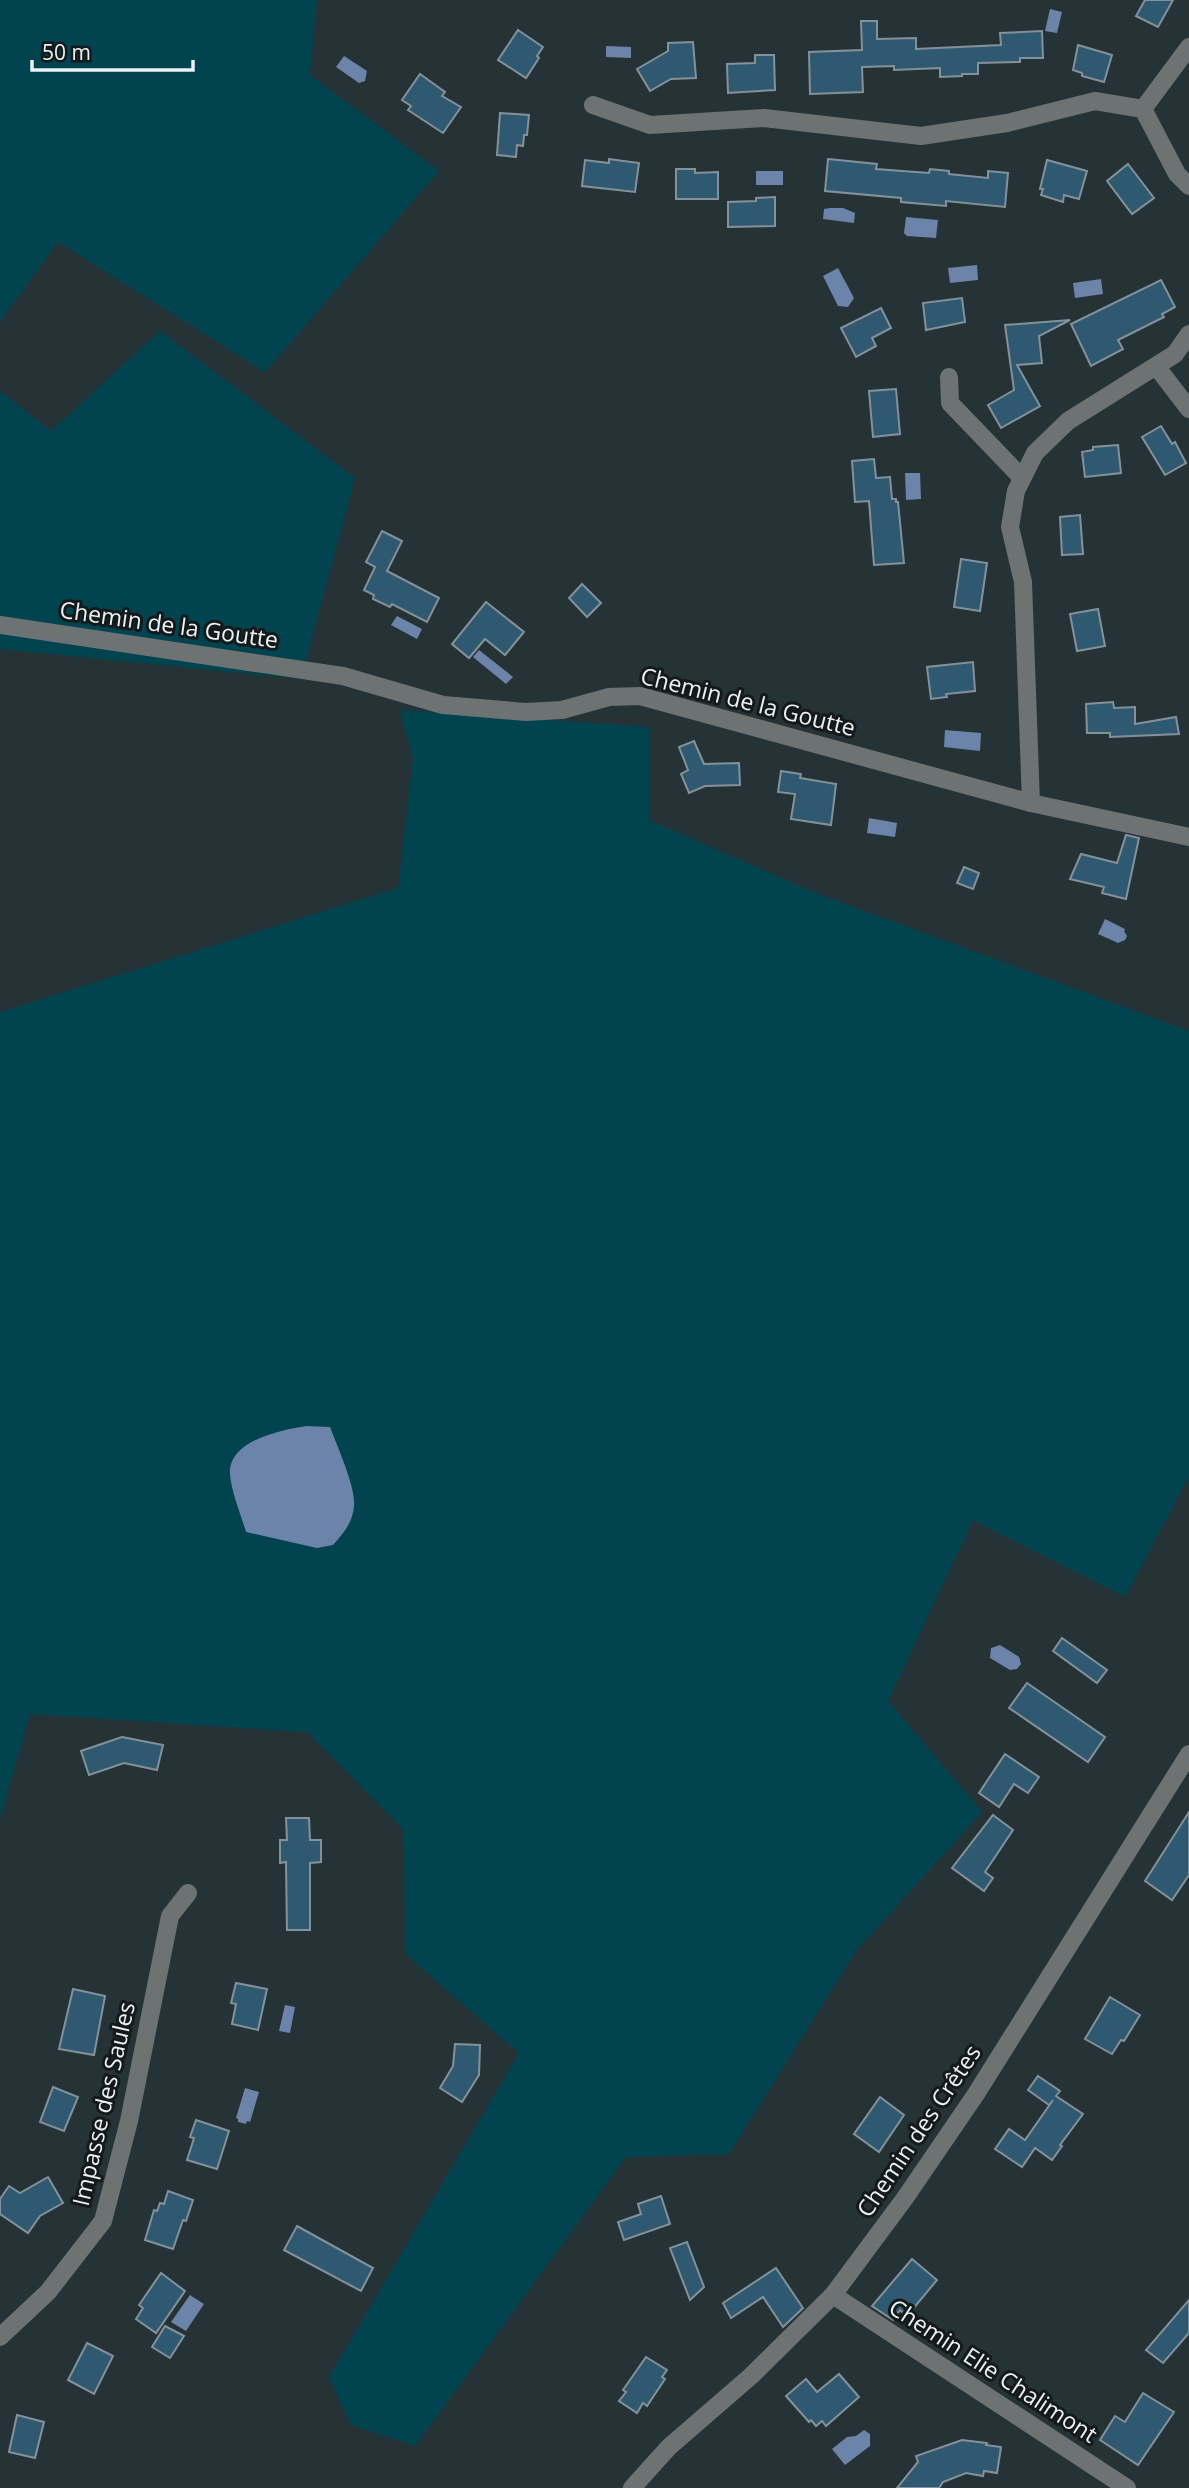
<svg xmlns="http://www.w3.org/2000/svg" width="1189" height="2488" font-family="'Open Sans',sans-serif">
<style>
.green{fill:#01434f}
.water{fill:#6c84a9}
.building{fill:#2e5971;stroke:#859199;stroke-width:2}
.lines{fill:none;stroke-linecap:round;stroke-linejoin:round}
.minor{stroke:#6c7372;stroke-width:18}
.labels{text-anchor:middle;stroke-width:6;stroke-linejoin:round;paint-order:stroke}
.street-label{font-size:23px;fill:#eaf2f4;stroke:#141a1b}
</style>
<rect width="100%" height="100%" fill="#263336"/>
<g class="green">
<polygon points="0,0 317,0 310,75 439,171 265,372 58,242 0,322"/>
<polygon points="160,331 355,478 301,679 0,649 0,391 51,431"/>
<polygon points="400,710 649,727 649,820 813,892 1189,1031 1189,1476 1125,1597 973,1520 888,1701 982,1812 856,1951 729,2154 626,2157 415,2446 351,2425 329,2377 519,2053 405,1954 404,1830 307,1732 30,1714 0,1819 0,1012 398,888 413,759"/>
</g>
<g class="water">
<polygon points="1050,9 1062,12 1057,33 1045,31"/>
<polygon points="606,46 631,47 631,58 606,57"/>
<polygon points="344,56 367,71 365,81 359,83 336,67"/>
<rect x="756" y="171" width="27" height="14"/>
<polygon points="830,208 843,208 855,213 854,223 823,219 824,209"/>
<polygon points="906,217 938,220 936,238 907,236 904,233"/>
<polygon points="977,265 978,280 950,283 948,268"/>
<polygon points="838,268 854,298 848,307 838,306 823,276"/>
<polygon points="1101,279 1103,294 1075,298 1073,283"/>
<polygon points="920,473 921,499 906,500 905,473"/>
<polygon points="397,616 422,629 417,639 391,625"/>
<polygon points="479,650 513,677 506,684 473,657"/>
<polygon points="945,730 981,733 980,751 944,747"/>
<polygon points="869,818 897,823 895,837 867,833"/>
<polygon points="1105,919 1125,929 1124,931 1127,936 1125,940 1118,943 1098,934"/>
<path d="M306 1426 330 1427C337 1446 356 1487 354 1506 353 1522 343 1534 333 1545L317 1548 246 1532C241 1515 231 1491 230 1474 228 1440 282 1430 306 1426Z"/>
<polygon points="1000,1645 1019,1657 1021,1664 1017,1669 1010,1670 990,1658 991,1648"/>
<polygon points="285,2005 295,2007 290,2033 279,2031"/>
<polygon points="245,2088 259,2092 250,2122 247,2121 246,2124 238,2122 238,2119 236,2118"/>
<polygon points="190,2295 204,2304 186,2331 171,2322"/>
<polygon points="864,2430 870,2434 870,2446 845,2465 832,2449 847,2437 856,2436"/>
</g>
<g class="building">
<polygon points="1145,0 1173,0 1158,27 1136,16"/>
<polygon points="861,21 877,21 877,39 916,38 916,49 1001,45 1000,33 1042,31 1043,58 1020,58 1020,62 978,63 978,74 962,74 962,76 940,77 940,68 894,70 894,66 862,67 863,92 810,94 809,52 862,50"/>
<polygon points="518,30 543,47 537,56 539,58 526,78 498,60"/>
<polygon points="693,42 696,78 671,79 650,91 637,69 668,51 668,43"/>
<polygon points="1078,45 1112,55 1104,82 1082,76 1082,73 1073,70"/>
<polygon points="755,55 774,55 775,90 728,93 727,64 755,63"/>
<polygon points="420,74 445,92 442,96 461,107 443,133 408,110 411,106 402,100"/>
<polygon points="500,113 529,115 527,135 524,135 523,146 517,145 516,157 497,155"/>
<polygon points="609,159 639,163 635,192 582,186 585,160 609,163"/>
<polygon points="828,159 877,164 876,169 929,173 930,169 949,171 949,174 988,178 988,171 1008,173 1005,207 946,201 946,206 901,202 901,198 825,191"/>
<polygon points="1047,160 1087,171 1079,199 1064,195 1063,202 1041,195 1043,189 1040,189"/>
<polygon points="1128,164 1154,198 1132,214 1107,181"/>
<polygon points="676,169 695,169 695,173 718,172 718,199 676,199"/>
<polygon points="775,197 775,226 728,227 728,202 756,201 756,198"/>
<polygon points="1161,280 1175,307 1162,314 1164,317 1118,340 1123,349 1091,366 1071,324"/>
<polygon points="962,298 965,322 926,330 923,303"/>
<polygon points="881,308 891,328 872,338 876,346 856,357 841,328"/>
<polygon points="1070,320 1039,336 1042,363 1017,365 1040,406 1001,428 988,405 1014,390 1005,325"/>
<polygon points="896,389 900,434 873,437 869,391"/>
<polygon points="1161,426 1172,444 1175,442 1186,463 1165,475 1142,437"/>
<polygon points="1118,445 1121,473 1085,477 1082,452 1093,450 1093,447"/>
<polygon points="874,459 876,478 890,477 892,499 896,499 896,502 898,502 904,563 874,565 869,501 855,502 852,461"/>
<polygon points="1080,515 1083,554 1062,555 1060,517"/>
<polygon points="382,531 402,541 387,571 439,598 427,622 392,604 390,607 373,599 374,595 364,590 375,567 366,562"/>
<polygon points="961,559 987,563 980,611 954,607"/>
<polygon points="582,584 601,603 587,617 569,598"/>
<polygon points="486,602 524,632 505,655 485,639 469,658 452,644"/>
<polygon points="1098,609 1105,646 1077,651 1070,614"/>
<polygon points="973,662 975,691 946,694 947,697 931,699 927,667"/>
<polygon points="1113,702 1114,708 1135,707 1135,724 1176,717 1179,734 1110,737 1110,733 1087,733 1086,704"/>
<polygon points="694,741 704,764 739,763 740,785 705,786 689,793 681,774 688,770 679,747"/>
<polygon points="781,771 801,774 800,778 836,784 831,825 791,819 795,794 778,792"/>
<polygon points="1126,835 1139,838 1126,899 1102,893 1104,887 1070,879 1081,854 1117,863"/>
<polygon points="964,867 979,873 973,889 957,883"/>
<polygon points="1062,1638 1107,1670 1097,1683 1053,1651"/>
<polygon points="1027,1683 1105,1737 1088,1762 1009,1708"/>
<polygon points="122,1737 163,1745 157,1770 124,1763 89,1775 81,1751"/>
<polygon points="1005,1754 1039,1777 1028,1793 1014,1784 999,1807 979,1793"/>
<polygon points="1189,1812 1189,1875 1172,1900 1145,1881"/>
<polygon points="993,1815 1013,1830 985,1872 993,1878 984,1891 952,1868"/>
<polygon points="286,1818 309,1818 310,1840 321,1840 321,1862 310,1863 310,1930 287,1930 286,1862 280,1863 280,1840 287,1840"/>
<polygon points="236,1983 267,1989 258,2030 232,2024 236,2004 231,2003"/>
<polygon points="73,1989 105,1996 94,2055 59,2049"/>
<polygon points="1110,1997 1140,2015 1124,2041 1121,2040 1112,2054 1085,2039"/>
<polygon points="455,2044 480,2045 479,2075 462,2102 440,2088 453,2066"/>
<polygon points="1038,2076 1060,2091 1056,2096 1083,2114 1060,2145 1062,2146 1052,2160 1035,2148 1022,2167 995,2149 1009,2129 1025,2140 1053,2100 1049,2105 1028,2090"/>
<polygon points="53,2087 78,2097 64,2131 40,2122"/>
<polygon points="880,2097 904,2115 879,2152 854,2134"/>
<polygon points="196,2120 229,2131 217,2169 187,2160 194,2138 190,2137"/>
<polygon points="48,2177 63,2203 40,2216 28,2233 0,2214 0,2199 9,2186 20,2193"/>
<polygon points="168,2191 193,2200 186,2221 183,2220 173,2249 145,2240 154,2210 157,2211 160,2203 164,2204"/>
<polygon points="661,2196 670,2224 624,2240 618,2222 641,2214 638,2204"/>
<polygon points="297,2226 373,2268 361,2291 284,2250"/>
<polygon points="687,2242 704,2287 690,2300 670,2248"/>
<polygon points="912,2259 937,2280 907,2316 900,2310 893,2320 872,2306"/>
<polygon points="776,2268 803,2308 783,2327 763,2297 731,2318 723,2303"/>
<polygon points="161,2273 185,2291 156,2333 136,2319 143,2308 139,2305"/>
<polygon points="1189,2300 1189,2333 1163,2363 1146,2350"/>
<polygon points="165,2326 184,2336 170,2358 152,2347"/>
<polygon points="87,2343 113,2356 94,2394 68,2380"/>
<polygon points="646,2357 667,2370 662,2377 665,2379 647,2406 643,2403 637,2413 619,2401 626,2392 623,2390"/>
<polygon points="839,2374 859,2397 826,2426 822,2421 816,2426 811,2420 809,2422 786,2396 806,2379 817,2392"/>
<polygon points="1143,2393 1174,2412 1138,2465 1100,2440 1115,2416 1125,2422"/>
<polygon points="17,2415 44,2422 35,2458 9,2452"/>
<polygon points="962,2440 987,2443 986,2445 1001,2447 997,2473 984,2471 983,2476 966,2473 943,2482 939,2488 897,2488 918,2462 916,2456"/>
</g>
<g class="lines">
<g class="minor">
<polyline points="593,105 650,125 764,118 921,136 1007,123 1095,101 1143,109 1177,174 1189,186"/>
<polyline points="1143,109 1189,47"/>
<polyline points="1156,366 1189,409"/>
<polyline points="949,377 950,403 1022,478"/>
<polyline points="0,625 343,676 443,705 526,712 562,710 609,697 640,696 1031,803 1189,837"/>
<polyline points="1031,803 1023,582 1010,527 1016,491 1035,453 1068,421 1175,354 1189,334"/>
<polyline points="833,2295 1127,2488"/>
<polyline points="0,2337 48,2292 103,2221 129,2121 170,1916 188,1893"/>
<polyline points="632,2488 669,2447 751,2376 833,2295 905,2198 976,2094 1189,1754"/>
</g>
</g>
<g class="labels">
<g class="street-label">
<text transform="translate(169 625) rotate(8)" y="8">Chemin de la Goutte</text>
<text transform="translate(748 702) rotate(14)" y="8">Chemin de la Goutte</text>
<text transform="translate(104 2104) rotate(-77)" y="8">Impasse des Saules</text>
<text transform="translate(919 2131) rotate(-56)" y="8">Chemin des Crêtes</text>
<text transform="translate(993 2371) rotate(33)" y="8">Chemin Elie Chalimont</text>
</g>
</g>
<path d="M32 60v10h161v-10" fill="none" stroke="#eaf2f4" stroke-width="3.5"/>
<text x="42" y="60" font-size="21" fill="#eaf2f4" stroke="#141a1b" stroke-width="5" paint-order="stroke">50 m</text>
</svg>
